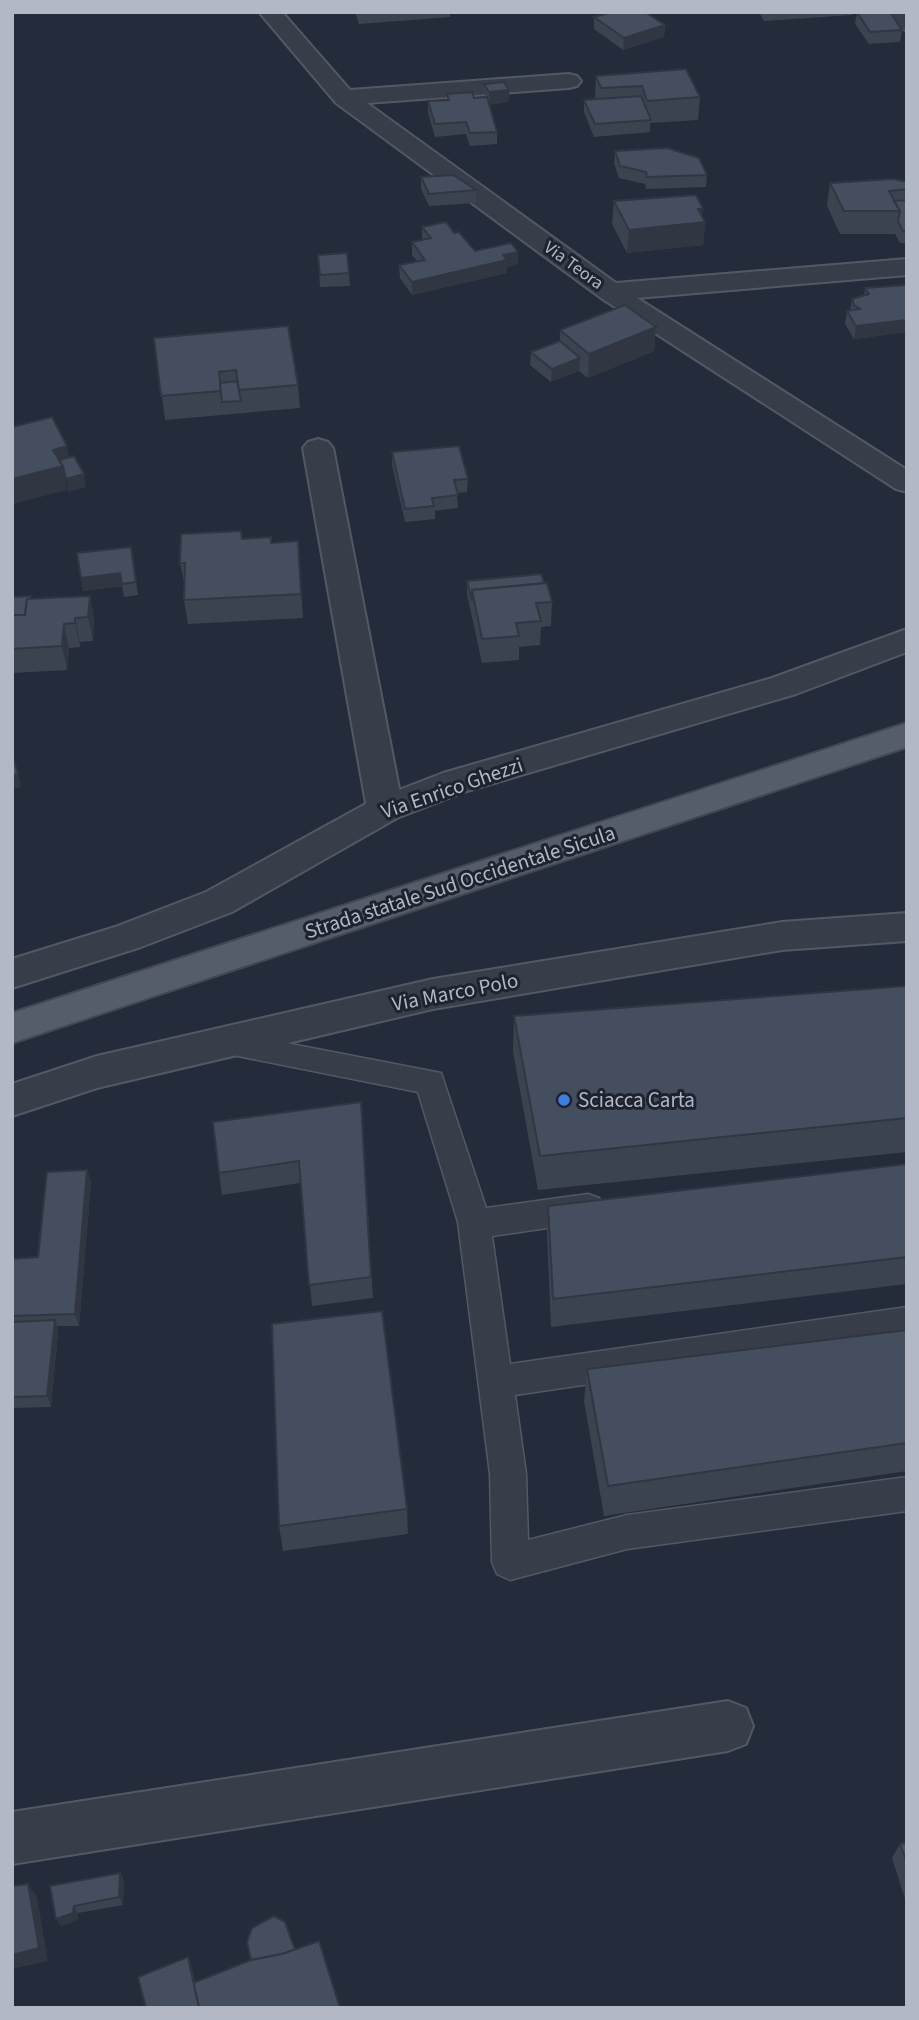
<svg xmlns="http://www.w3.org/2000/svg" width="919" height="2020" font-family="'Source Sans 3',sans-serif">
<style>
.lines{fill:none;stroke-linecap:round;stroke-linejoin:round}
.service-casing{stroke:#535865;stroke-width:3}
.minor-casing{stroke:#535865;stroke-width:4}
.tertiary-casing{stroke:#535865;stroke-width:4}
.primary-casing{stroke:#414753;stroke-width:4}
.service{fill:#373e4a;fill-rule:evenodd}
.minor{fill:#373e4a;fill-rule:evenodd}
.tertiary{fill:#373e4a;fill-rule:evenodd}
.primary{fill:#555c6a;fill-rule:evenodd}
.wall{fill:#3b4351}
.shaded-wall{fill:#303742}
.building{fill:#454e5e;stroke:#303742;stroke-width:2}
.shop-dot{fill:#3f7fe0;stroke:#1d232f;stroke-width:2.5}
.labels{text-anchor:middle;stroke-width:6;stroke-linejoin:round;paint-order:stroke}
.far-street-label{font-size:18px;fill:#b3b8c6;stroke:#1d232f}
.street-label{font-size:21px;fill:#b3b8c6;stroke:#1d232f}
.poi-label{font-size:21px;fill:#b3b8c6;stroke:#1d232f;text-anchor:start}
</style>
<rect width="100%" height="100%" fill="#242b3a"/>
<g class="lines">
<defs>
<polygon id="service" points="224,1031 441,1073 486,1208 588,1194 599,1198 604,1208 599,1218 588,1222 492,1236 510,1364 907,1307 907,1337 515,1395 526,1474 528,1540 627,1515 907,1477 907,1511 627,1549 510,1580 497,1574 492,1562 490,1474 458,1222 418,1092 213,1051 209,1043 213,1035"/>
<g id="minor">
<polygon points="259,12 282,12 350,90 569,74 577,76 581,81 577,86 569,88 367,103 616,283 907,259 907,275 637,298 907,470 907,492 896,489 601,298 336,103"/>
<polygon points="889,12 907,12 907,30 899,28"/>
<polygon points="318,439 328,442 333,448 403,809 397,818 385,822 373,818 367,809 303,448 308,442"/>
<polygon points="907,913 907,941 782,950 433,1009 97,1088 12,1116 12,1084 97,1056 433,979 782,922"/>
<polygon points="728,1701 746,1708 753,1726 746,1744 728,1751 12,1864 12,1812"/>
</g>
<polygon id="tertiary" points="907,629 907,652 796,694 467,791 397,818 232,912 141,947 12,988 12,959 115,927 206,892 373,800 443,773 772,678"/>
<polygon id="primary" points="907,723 907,747 12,1043 12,1013"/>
</defs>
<use href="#service" class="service-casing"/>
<use href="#minor" class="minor-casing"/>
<use href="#tertiary" class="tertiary-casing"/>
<use href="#primary" class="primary-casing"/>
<use href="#service" class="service"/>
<use href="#minor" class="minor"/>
<use href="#tertiary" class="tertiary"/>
<use href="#primary" class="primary"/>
</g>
<g class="wall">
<polygon points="355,12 450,12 450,17 359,24"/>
<polygon points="759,12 853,12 852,15 764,21"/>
<polygon points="857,12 902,30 900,42 869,44 855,24"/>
<polygon points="594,17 665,25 664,37 623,50 594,29"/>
<polygon points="596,76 700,97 698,120 650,123 650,132 594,137 584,112 584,100 595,99"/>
<polygon points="484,84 509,102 489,104 497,132 497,144 470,146 466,134 435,137 428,113 428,101 447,100 447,94 474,98 485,97"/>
<polygon points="615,151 707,175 706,187 646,189 645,184 619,178 614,163"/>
<polygon points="421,177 476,190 476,203 429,206 421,189"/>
<polygon points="907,182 907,243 900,243 895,234 840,234 827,206 830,183"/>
<polygon points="614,201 702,216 705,222 703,245 627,253 612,224"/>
<polygon points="422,227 454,233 475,251 518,252 518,264 507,267 507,273 412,295 400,278 399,265 417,261 412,255 412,242 422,240"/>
<polygon points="318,255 349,273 350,286 320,287"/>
<polygon points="907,285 907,332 854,339 845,324 847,311 850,310 852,299 864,296 865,288"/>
<polygon points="656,327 654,351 588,378 579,371 551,382 530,365 531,352 560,341 560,330"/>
<polygon points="154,338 298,385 300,408 165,420"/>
<polygon points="392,452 468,479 467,492 457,493 458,508 435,511 435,519 405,522 392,465"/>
<polygon points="242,539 272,543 298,541 303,618 188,624 184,600 185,587 180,563"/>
<polygon points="131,547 138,595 124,597 122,586 83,591 81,578"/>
<polygon points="467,581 544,583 552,602 551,626 541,627 540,645 519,647 519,660 482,663 467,594"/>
<polygon points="90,596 94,620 93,641 80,642 80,647 69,648 67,670 12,673 12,597 31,599"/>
<polygon points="907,986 907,1152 538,1190 513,1052 514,1016"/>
<polygon points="361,1102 373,1298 312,1306 300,1183 222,1195 219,1173"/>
<polygon points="907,1164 907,1284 551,1327 547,1235 548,1206"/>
<polygon points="87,1170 91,1182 79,1326 57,1326 58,1331 51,1407 12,1408 12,1259 38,1257"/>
<polygon points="907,1330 907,1471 604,1516 584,1401 587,1369"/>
<polygon points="407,1509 408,1534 283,1551 279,1526"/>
<polygon points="907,1842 907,1905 892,1858 900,1844"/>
<polygon points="120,1873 124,1881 123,1905 78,1913 77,1920 61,1926 56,1919"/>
</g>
<g class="shaded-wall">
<polygon points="665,25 664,37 623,50 624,38"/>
<polygon points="509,90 509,102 489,105 489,92"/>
<polygon points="698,209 703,209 702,222 705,222 703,245 627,253 629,230"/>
<polygon points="518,252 518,264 507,267 507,273 412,295 412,282"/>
<polygon points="907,320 907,332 854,339 856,326"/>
<polygon points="656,327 654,351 588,378 589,354"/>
<polygon points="580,358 579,371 551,382 552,369"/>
<polygon points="67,446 71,470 64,472 67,490 13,504 12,479 53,450"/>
<polygon points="84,474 86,487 68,492 66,479"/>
<polygon points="120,573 122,586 83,591 81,578"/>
<polygon points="90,596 94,620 93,641 88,617"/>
<polygon points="75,618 80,642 80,647 75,623"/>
<polygon points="64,624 69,648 67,670 62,646"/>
<polygon points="18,774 21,787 12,789 12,776"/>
<polygon points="87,1170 91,1182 79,1326 75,1314"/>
<polygon points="55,1320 58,1331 51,1407 47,1396"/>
<polygon points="120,1873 124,1881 123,1905 119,1897"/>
<polygon points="28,1884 37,1897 48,1961 12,1969 12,1955"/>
<polygon points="74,1906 78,1913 77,1920 61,1926 56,1919"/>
<polygon points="188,1957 191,1964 202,2008 201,2008"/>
</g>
<g class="building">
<polygon points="613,12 645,12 665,25 624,38 594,17"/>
<polygon points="857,12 890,12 902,30 870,32"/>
<polygon points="686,69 700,97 647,101 642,86 601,88 596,76"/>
<polygon points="504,82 509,90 489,92 484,84"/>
<polygon points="472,92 474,98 487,97 497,132 470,133 466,122 435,124 428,101 449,100 447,94"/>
<polygon points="641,96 651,120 595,124 584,100"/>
<polygon points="667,148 699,158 707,175 647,177 646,172 620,166 615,151"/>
<polygon points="453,175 476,190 429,194 421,177"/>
<polygon points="893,179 907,182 907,189 889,191 900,211 844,211 830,183"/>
<polygon points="696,195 703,209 698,209 705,222 629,230 614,201"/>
<polygon points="907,200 907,230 903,231 898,221 900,211 894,201"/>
<polygon points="446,222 454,233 459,232 475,251 511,243 518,252 503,255 507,260 412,282 399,265 425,260 412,242 431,238 422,227"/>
<polygon points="347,253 349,273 320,275 318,255"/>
<polygon points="907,285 907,320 856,326 847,311 860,309 854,305 852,299 869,294 865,288"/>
<polygon points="625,305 656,327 589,354 560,330"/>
<polygon points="288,326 298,385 239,390 236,370 219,372 221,391 161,396 154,338"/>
<polygon points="560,341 580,358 552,369 531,352"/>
<polygon points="237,381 241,401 222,402 220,383"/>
<polygon points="52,417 67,446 53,450 63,466 12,479 12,427"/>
<polygon points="459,446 468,479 454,480 458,495 432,498 434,506 405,509 392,452"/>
<polygon points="74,456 84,474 66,479 63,466 59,460"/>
<polygon points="241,531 242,539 271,537 271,543 298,541 301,594 184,600 185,563 180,563 181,534"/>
<polygon points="131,547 136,582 122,584 120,573 81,578 77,553"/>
<polygon points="541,574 544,583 472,590 472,601 467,581"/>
<polygon points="547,583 552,602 536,603 541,621 516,623 519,636 482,639 472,590"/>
<polygon points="31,596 30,599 27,599 25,615 12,615 12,597"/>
<polygon points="90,596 88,617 75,618 75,623 64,624 62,646 12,649 12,615 25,615 27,599"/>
<polygon points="12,754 18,774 12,776"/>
<polygon points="907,986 907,1118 540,1156 514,1016"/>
<polygon points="361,1102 371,1277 309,1285 299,1161 219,1173 213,1122"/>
<polygon points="907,1164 907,1257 553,1299 548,1206"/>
<polygon points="87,1170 75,1314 12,1316 12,1259 38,1257 47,1172"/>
<polygon points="382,1311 407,1509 279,1526 272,1324"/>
<polygon points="55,1320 47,1396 12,1397 12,1322"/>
<polygon points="907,1330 907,1443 608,1486 587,1369"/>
<polygon points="907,1842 907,1863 900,1844"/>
<polygon points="120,1873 119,1897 74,1906 73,1913 56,1919 50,1886"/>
<polygon points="28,1884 39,1948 12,1955 12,1886"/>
<polygon points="274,1916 285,1922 295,1950 282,1954 251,1960 247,1942 252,1928"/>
<polygon points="319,1941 340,2008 199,2008 193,1983 251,1960 282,1954"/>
<polygon points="188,1957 199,2008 146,2008 138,1977"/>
</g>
<circle class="shop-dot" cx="564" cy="1100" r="7"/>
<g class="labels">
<g class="far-street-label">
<text transform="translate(574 265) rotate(36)" y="6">Via Teora</text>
</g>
<g class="street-label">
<text transform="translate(452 788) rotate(-19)" y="7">Via Enrico Ghezzi</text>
<text transform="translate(460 882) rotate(-18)" y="7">Strada statale Sud Occidentale Sicula</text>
<text transform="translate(455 992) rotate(-11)" y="7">Via Marco Polo</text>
</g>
<g class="poi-label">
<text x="578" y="1107">Sciacca Carta</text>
</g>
</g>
<rect width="919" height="2020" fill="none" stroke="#b3b8c6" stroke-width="28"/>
</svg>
